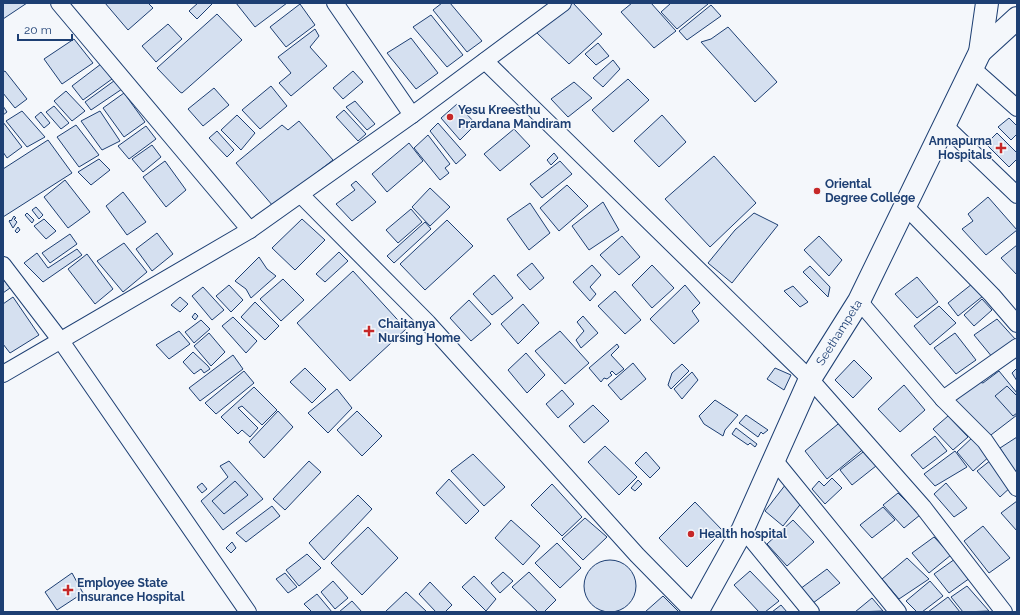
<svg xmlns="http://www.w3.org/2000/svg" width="1020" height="615" font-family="Raleway,sans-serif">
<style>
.building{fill:#d5e0f0;stroke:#1d3f73}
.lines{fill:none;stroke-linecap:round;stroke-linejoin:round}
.street-casing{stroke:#1d3f73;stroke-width:18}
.secondary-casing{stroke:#1d3f73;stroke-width:24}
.street{stroke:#f4f7fb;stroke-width:16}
.secondary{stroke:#f4f7fb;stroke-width:22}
.poi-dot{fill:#c62828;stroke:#f4f7fb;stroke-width:1.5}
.labels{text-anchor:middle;stroke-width:3;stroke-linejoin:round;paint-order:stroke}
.poi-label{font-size:12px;font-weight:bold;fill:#1d3f73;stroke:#f4f7fb;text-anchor:start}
.street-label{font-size:12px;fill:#1d3f73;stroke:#f4f7fb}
</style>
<rect width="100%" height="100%" fill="#f4f7fb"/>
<g class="building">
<polygon points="3,3 27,3 3,19"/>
<polygon points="105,3 148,3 153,8 128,30"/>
<polygon points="198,3 213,3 197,19 189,11"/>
<polygon points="236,3 287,3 255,27"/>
<polygon points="442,3 450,3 482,41 467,52 433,10"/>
<polygon points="569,3 573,3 602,34 569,64 535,31"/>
<polygon points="632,3 651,3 676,31 654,48 621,12"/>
<polygon points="671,3 707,3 708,4 677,29 661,12"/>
<polygon points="300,4 315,25 286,47 270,27"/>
<polygon points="711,5 721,16 687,40 679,31"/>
<polygon points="217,14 242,40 182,93 180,92 157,68"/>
<polygon points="431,15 463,55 447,67 413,27"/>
<polygon points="168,24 182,39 156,62 142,46"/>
<polygon points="728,27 777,82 755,102 701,42 711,39"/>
<polygon points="315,29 319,36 310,47 327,66 291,96 279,83 291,73 278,57"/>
<polygon points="411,38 438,73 416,89 387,53"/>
<polygon points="74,39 93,63 62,84 44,59"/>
<polygon points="598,43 609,56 596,65 585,54"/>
<polygon points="613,60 620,69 603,87 593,78"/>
<polygon points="101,64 112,79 83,100 72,86"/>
<polygon points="5,71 27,99 15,108 3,93 3,72"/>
<polygon points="353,71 363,82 343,99 333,88"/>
<polygon points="118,78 125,87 91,110 85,102"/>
<polygon points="628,79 649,100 613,132 592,110"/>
<polygon points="574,82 592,98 568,117 551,99"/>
<polygon points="271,86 287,106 260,129 242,110"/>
<polygon points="214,88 229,105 203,126 188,109"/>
<polygon points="66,91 85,111 72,121 54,101"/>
<polygon points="124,93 145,122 124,137 103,108"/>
<polygon points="355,101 375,124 367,130 346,107"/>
<polygon points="457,104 476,124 460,140 441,118"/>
<polygon points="3,106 7,112 3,115"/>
<polygon points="54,106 69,123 61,129 46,112"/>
<polygon points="344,110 366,134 358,141 336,117"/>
<polygon points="22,111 45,137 27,147 6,121"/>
<polygon points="100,111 120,141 102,150 81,121"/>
<polygon points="41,112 50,123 44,128 35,117"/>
<polygon points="237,115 255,133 241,150 221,130"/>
<polygon points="662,115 686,142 659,167 634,141"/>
<polygon points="1009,118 1017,126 1017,134 1011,140 998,127"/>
<polygon points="299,121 333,160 273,206 236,163 282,125 288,130"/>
<polygon points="3,122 22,147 7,158 3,152"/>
<polygon points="438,123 466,155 456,164 430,131"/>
<polygon points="76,125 99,155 79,167 57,137"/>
<polygon points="146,126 156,139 129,159 118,146"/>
<polygon points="514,129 530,146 500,171 484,154"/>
<polygon points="217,131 234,150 227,157 209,138"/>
<polygon points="997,133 1017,153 1017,159 1009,167 986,144"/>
<polygon points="428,135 450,164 445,168 449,173 440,180 414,148"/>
<polygon points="48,140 72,173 3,217 3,169"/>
<polygon points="409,143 423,161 387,192 372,174"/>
<polygon points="152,145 161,157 143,172 132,159"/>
<polygon points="554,153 558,158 551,165 547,160"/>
<polygon points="714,156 756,203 710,247 665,199"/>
<polygon points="99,159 110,170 91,185 78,172"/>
<polygon points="165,161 186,190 166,207 143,177"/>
<polygon points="560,161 572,174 542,198 530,184"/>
<polygon points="65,180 90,212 68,228 44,197"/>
<polygon points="356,181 376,202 352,221 336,204 355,190 351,185"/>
<polygon points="567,185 588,206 559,231 540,208"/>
<polygon points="430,188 450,207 430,226 412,207"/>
<polygon points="123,192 146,222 127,235 106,206"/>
<polygon points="988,197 1017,230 986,255 962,229 973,221 968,214"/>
<polygon points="603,202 619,230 589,250 572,226"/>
<polygon points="530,203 550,233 529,250 507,219"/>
<polygon points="36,207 43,215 39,219 32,210"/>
<polygon points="411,209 422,222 398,243 386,230"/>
<polygon points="27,213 34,220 32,223 25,215"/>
<polygon points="754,213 778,225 732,283 708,263 735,230"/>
<polygon points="14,216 16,218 14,219 17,222 13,228 9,221 10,220 11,221"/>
<polygon points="44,219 56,231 46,239 34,226"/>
<polygon points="302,219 325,240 295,270 272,248"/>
<polygon points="447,220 473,246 425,290 400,264"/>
<polygon points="425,222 431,229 394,263 387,256"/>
<polygon points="18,227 20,230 17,233 15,231"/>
<polygon points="157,233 173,254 152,271 136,249"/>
<polygon points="70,234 77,244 50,263 42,253"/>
<polygon points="622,236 640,257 619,275 600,255"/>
<polygon points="819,236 842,260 829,276 804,250"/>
<polygon points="124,243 147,272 123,292 97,261"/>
<polygon points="1017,245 1017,275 1001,258"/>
<polygon points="77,249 82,255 43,282 24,263 37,253 48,268"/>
<polygon points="339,252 348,261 325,282 316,274"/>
<polygon points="87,254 113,289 95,304 68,269"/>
<polygon points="259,257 267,269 276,276 251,298 246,289 235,281"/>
<polygon points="532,263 544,278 530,290 517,275"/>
<polygon points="592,265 601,275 590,287 596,294 590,301 573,282"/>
<polygon points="652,265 674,288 652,308 632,285"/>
<polygon points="810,266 830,287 828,297 803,272"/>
<polygon points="353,271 406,329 350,381 297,323"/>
<polygon points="494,275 513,298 492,315 473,294"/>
<polygon points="917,277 938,302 917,318 895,294"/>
<polygon points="3,279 10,288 3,293"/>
<polygon points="283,279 304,300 281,321 260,299"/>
<polygon points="972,284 983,296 958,316 948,303"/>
<polygon points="229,285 243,300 231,312 216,296"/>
<polygon points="685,285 700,303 692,311 699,321 674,344 650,319"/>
<polygon points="793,286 808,302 800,307 784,291"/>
<polygon points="203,287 224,310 212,320 192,296"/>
<polygon points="615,291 641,320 625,334 598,306"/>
<polygon points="13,297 39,335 10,353 3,344 3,304"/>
<polygon points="180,297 188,304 180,312 171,305"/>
<polygon points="982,299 992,310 974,326 964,315"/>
<polygon points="469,300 491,324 471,341 450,318"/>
<polygon points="255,302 279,326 265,340 241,317"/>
<polygon points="523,304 539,323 518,344 501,324"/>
<polygon points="939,306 956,323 930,345 914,326"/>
<polygon points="195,313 198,316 195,320 192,317"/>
<polygon points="583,316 598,333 581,348 576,340 584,331 577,322"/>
<polygon points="233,317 257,341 246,353 222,326"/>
<polygon points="997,319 1016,340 993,358 974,335"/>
<polygon points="201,320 210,329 194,343 185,332"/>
<polygon points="179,331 190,344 169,359 156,345"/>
<polygon points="560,331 589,363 565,384 535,351"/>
<polygon points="209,333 225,352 211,366 194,346"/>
<polygon points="955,333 976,360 956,374 934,348"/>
<polygon points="617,344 619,347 611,355 624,369 616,375 612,371 610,373 612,375 607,379 604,378 601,382 589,368"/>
<polygon points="193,352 208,366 210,369 204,373 201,369 194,374 183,362"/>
<polygon points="526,353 545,375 527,393 508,370"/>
<polygon points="233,355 243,369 200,401 189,388"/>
<polygon points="854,360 872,378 853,398 835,380"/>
<polygon points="633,363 646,379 621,400 608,385"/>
<polygon points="682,364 689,371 671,389 668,385 672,373"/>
<polygon points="305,368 326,389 312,403 290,382"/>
<polygon points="775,368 791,375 784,390 767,379"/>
<polygon points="1017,368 1017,381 1012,373"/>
<polygon points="244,371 254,383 216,414 205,403"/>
<polygon points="999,371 1017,393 1017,415 987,438 954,400 979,382 983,383"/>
<polygon points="692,372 698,380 682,399 674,389"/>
<polygon points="904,385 925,410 900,432 878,409"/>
<polygon points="1007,386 1017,396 1017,413 1013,416 995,396"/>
<polygon points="254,387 277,410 262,425 242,406 238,408 258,428 250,437 242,430 238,434 221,417"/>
<polygon points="337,389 352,408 328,433 308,413"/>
<polygon points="562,390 574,404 558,418 546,404"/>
<polygon points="715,400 738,415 725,430 723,436 704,424 699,416"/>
<polygon points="593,405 609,421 584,443 569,426"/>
<polygon points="278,411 293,427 264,458 249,442"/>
<polygon points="357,411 382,436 362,456 337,430"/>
<polygon points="746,415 768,430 763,434 761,432 758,437 739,423"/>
<polygon points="948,416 968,437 953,450 933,429"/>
<polygon points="843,420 866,447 827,479 805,451"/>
<polygon points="736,428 757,444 755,447 750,443 748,445 732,434"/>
<polygon points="935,436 947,451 923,469 911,455"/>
<polygon points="974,436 991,455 973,471 957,452"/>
<polygon points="1017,437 1017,471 1015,472 1000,448"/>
<polygon points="605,446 637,477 619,495 588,462"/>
<polygon points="955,451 967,467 935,486 924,474"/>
<polygon points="646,452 660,468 650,478 635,463"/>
<polygon points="863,452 876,466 852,485 840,470"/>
<polygon points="473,454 505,487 484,506 451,471"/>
<polygon points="991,460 1013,485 1000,497 977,471"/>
<polygon points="229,461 263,499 223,530 201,501 228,477 220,466"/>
<polygon points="309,461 321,472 285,510 273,499"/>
<polygon points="832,478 842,488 825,504 812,489 819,481 824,486"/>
<polygon points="449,479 479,511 466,524 436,493"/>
<polygon points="638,480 642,484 635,491 631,488"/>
<polygon points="235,481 248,495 224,514 212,501"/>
<polygon points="202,483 207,489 202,493 197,487"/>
<polygon points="946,483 967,508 954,517 934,494"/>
<polygon points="552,484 582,517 562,536 531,505"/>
<polygon points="786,484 803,501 783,526 765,511"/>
<polygon points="898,493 920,515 904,528 883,505"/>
<polygon points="358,495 372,509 324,560 309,543"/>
<polygon points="1017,501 1017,531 1001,513"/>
<polygon points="695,502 723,531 687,567 659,538"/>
<polygon points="272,506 280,516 246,542 236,533"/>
<polygon points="883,507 895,520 872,538 860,525"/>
<polygon points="585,518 607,537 583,560 562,539"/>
<polygon points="511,520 540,546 523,565 495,538"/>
<polygon points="793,520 814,542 787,566 767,544"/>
<polygon points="983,526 1010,558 989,573 964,541"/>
<polygon points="368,527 398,558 362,595 331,563"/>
<polygon points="934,537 951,555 929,573 912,553"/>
<polygon points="232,542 236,548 231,553 226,548"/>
<polygon points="557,543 581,568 560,588 535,563"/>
<polygon points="307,554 321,568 299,586 286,570"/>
<polygon points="907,558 929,579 899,599 882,579"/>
<polygon points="955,559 970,578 949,593 934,574"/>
<circle cx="610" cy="586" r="26"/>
<polygon points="827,569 840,583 813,603 800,589"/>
<polygon points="750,571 779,601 765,612 759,612 734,585"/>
<polygon points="503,572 513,581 500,593 491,583"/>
<polygon points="529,572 556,600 544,612 538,612 512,587"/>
<polygon points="72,573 83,593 57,610 45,592"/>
<polygon points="285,573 297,587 288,593 276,579"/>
<polygon points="474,576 496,599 486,611 462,587"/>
<polygon points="333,581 348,598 335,609 321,592"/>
<polygon points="930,581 943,596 922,612 917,612 906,601"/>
<polygon points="430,582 452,605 445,612 436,612 419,594"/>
<polygon points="967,586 989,611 963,612 951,597"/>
<polygon points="406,592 427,612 385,612"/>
<polygon points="317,594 332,612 312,612 304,604"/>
<polygon points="663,596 678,611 677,612 645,612"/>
<polygon points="948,597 960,612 928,612"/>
<polygon points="872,598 883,611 855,612"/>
<polygon points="352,601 362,612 339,612"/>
<polygon points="781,605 787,612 772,612"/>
</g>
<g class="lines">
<defs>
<g id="street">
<polyline points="59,3 250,230"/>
<polyline points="335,3 412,115"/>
<polyline points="485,61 810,379 923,507 1004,612"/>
<polyline points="972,68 1017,108"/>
<polyline points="944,125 1017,195"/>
<polyline points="301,195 428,323 637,555 693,612"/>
<polyline points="905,206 992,295 1017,324"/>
<polyline points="3,265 61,341 248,612"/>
<polyline points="859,301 943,399 985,441 1017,488"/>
<polyline points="3,374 250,230 412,115 563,3"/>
<polyline points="943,399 1017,347"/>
<polyline points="775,461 898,612"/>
<polyline points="743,529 811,612"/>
</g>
<g id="secondary">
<polyline points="980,52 1017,18"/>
<path id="s1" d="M697 612 743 529 810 379 859 301 980 52 987 3"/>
</g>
</defs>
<use href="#street" class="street-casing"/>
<use href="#secondary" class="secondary-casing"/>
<use href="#street" class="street"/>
<use href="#secondary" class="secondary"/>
</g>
<g class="poi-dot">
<circle cx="450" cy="117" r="4"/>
<path d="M999 142h4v4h4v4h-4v4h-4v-4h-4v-4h4z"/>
<circle cx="817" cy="191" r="4"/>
<path d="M367 325h4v4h4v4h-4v4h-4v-4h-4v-4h4z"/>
<circle cx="691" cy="534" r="4"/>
<path d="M66 584h4v4h4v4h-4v4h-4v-4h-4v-4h4z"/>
</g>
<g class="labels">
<g class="poi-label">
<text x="458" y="114">Yesu Kreesthu<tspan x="458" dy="14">Prardana Mandiram</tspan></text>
<text x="992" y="145" text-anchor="end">Annapurna<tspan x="992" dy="14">Hospitals</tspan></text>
<text x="825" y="188">Oriental<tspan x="825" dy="14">Degree College</tspan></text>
<text x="378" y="328">Chaitanya<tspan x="378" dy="14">Nursing Home</tspan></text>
<text x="699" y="538">Health hospital</text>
<text x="77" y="587">Employee State<tspan x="77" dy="14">Insurance Hospital</tspan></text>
</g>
<g class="street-label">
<text dy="4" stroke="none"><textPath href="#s1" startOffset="314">Seethampeta</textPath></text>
</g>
</g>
<rect width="1020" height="615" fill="none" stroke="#1d3f73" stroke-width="8"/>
<path d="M18 34v6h54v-6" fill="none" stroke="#1d3f73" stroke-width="2"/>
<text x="24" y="34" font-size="12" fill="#1d3f73" stroke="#f4f7fb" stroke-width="3" paint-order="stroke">20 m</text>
</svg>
